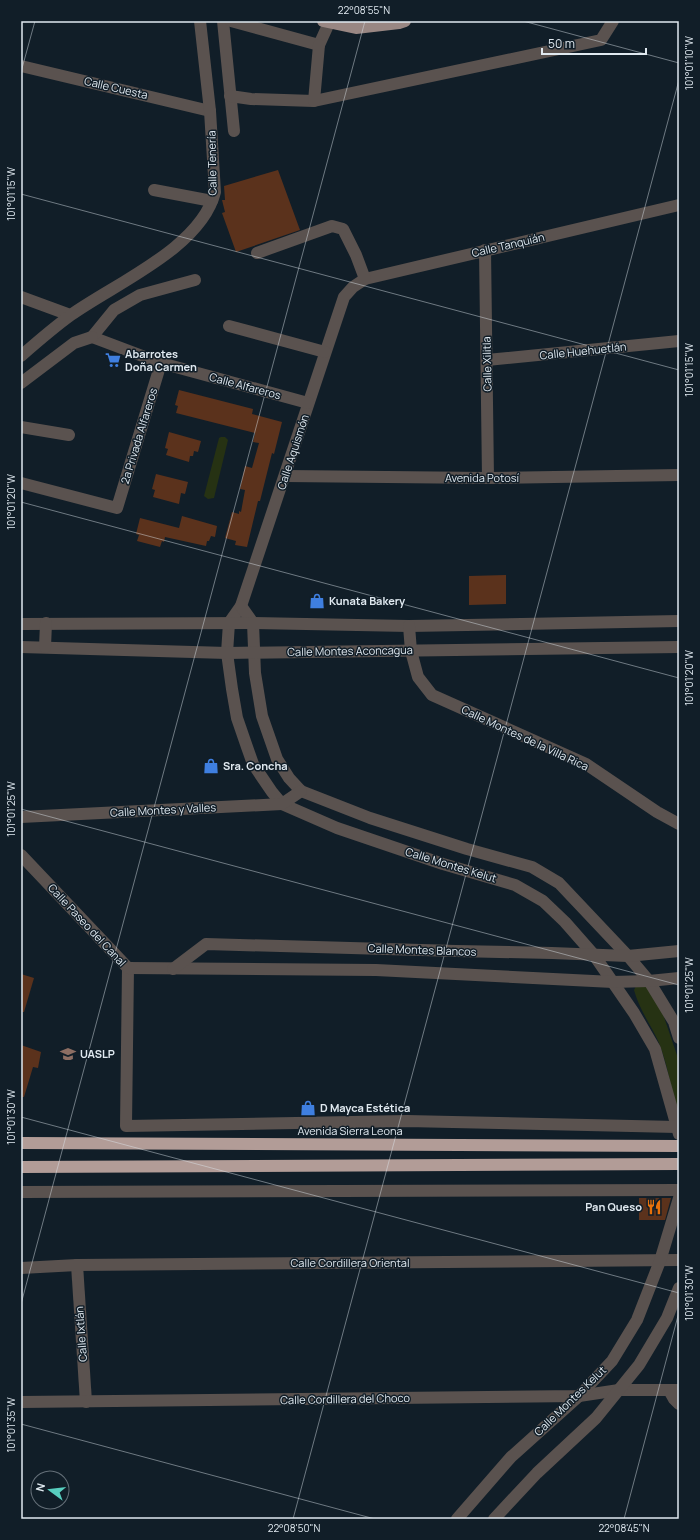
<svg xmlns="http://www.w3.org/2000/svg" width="700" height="1540" font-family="Manrope,sans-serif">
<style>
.green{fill:#263213}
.building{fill:#5b321c}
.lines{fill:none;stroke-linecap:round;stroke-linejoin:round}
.minor{stroke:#5a524f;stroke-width:12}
.major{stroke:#998783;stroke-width:12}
.highway{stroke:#b29c97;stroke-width:12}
.ticks{fill:none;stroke:#e0e9f0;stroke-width:1;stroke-opacity:0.45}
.labels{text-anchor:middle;stroke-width:3;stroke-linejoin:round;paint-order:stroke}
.street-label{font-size:11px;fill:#e0e9f0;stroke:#111e28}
.poi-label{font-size:11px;font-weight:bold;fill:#e0e9f0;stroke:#111e28;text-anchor:start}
.neatline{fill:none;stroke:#e0e9f0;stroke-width:1.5}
.ticks-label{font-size:10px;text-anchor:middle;fill:#e0e9f0}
</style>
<rect width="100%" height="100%" fill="#111e28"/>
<g class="green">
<polygon points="221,437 225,437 228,440 214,498 208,499 204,496 219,438"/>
<path d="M642 985 651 989 663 1014 679 1061V1124C673 1097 669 1069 659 1043 651 1025 639 1009 634 990L636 986Z"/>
</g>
<g class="building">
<polygon points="278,170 300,230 236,252 222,213 225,212 222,200 225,200 224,186"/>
<polygon points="179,390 253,409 252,414 282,422 274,454 272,453 260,501 258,501 247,547 235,545 236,541 225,538 232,512 239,514 239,511 241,512 245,490 240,489 245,466 252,468 259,443 253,442 255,433 176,413 178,406 175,405"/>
<polygon points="169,432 201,441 198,452 194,451 193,456 190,456 189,462 166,455 168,449 165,448"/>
<polygon points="156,474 188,482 185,494 181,493 179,504 153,497 155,490 152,489"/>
<polygon points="182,516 217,526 215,537 211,536 209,541 207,541 206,546 165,537 164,542 162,541 160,547 137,541 139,535 136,534 140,518 179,528"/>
<polygon points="506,575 506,604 469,605 469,576"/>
<polygon points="21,974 34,978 24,1012 21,1012"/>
<polygon points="21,1045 41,1052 38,1068 33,1067 24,1097 21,1097"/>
<polygon points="639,1198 671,1198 665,1220 639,1220"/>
</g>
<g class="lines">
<g class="minor">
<polyline points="223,21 234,131"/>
<polyline points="231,21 319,45 329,23 329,21"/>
<polyline points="21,66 210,111"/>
<polyline points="230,96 251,99 314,101 601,40 613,21"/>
<polyline points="314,101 319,45"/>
<polyline points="154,190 212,201"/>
<polyline points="679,205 365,279 353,287 344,297 241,606 229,623 227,653 232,689 237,718 247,747 253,764 272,792 282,804 337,828 443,864 515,885 543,901 565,922 594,955 634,1013 655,1049 679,1134"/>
<polyline points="485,250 488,478"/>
<polyline points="257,253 332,226 343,229 356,255 365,279"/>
<polyline points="21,297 70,315"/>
<polyline points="229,326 325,352"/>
<polyline points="92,337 161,363 308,403"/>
<polyline points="92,337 114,310 140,295 195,280"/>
<path d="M21 356C37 342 53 328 71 315 114 284 201 248 215 192L210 111 200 21"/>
<polyline points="487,360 679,341"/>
<polyline points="21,383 74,343 92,337"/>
<polyline points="21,427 69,435"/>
<polyline points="285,476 488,478 679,475"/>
<polyline points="21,483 117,508 161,363"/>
<polyline points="241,606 253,623 255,673 262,716 277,759 289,778 301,791 370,818 467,849 532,867 559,883 628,956 649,981 674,1022 679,1038"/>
<polyline points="21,624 253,623 409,626 679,621"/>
<polyline points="409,626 411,651 418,677 432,695 586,764 657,812 679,824"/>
<polyline points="21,647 227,653 679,647"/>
<polyline points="45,647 46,623"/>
<polyline points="21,817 282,804 301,791"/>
<polyline points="21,855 128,968 126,1126 407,1121 677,1127"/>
<polyline points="128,968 376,970 613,982 649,981 679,978"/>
<polyline points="173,969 206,944 456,951 552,953 628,956 679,951"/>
<polyline points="21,1192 679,1190"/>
<polyline points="77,1265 86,1402"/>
<polyline points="21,1268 77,1265 679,1260"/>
<polyline points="669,1390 674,1399 679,1404"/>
<polyline points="21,1402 579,1396 619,1390 679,1390"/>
<polyline points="457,1519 511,1457 579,1396 612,1361 637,1320 660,1261 679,1198"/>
<polyline points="494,1519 537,1473 596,1418 639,1365 667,1318 679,1288"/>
</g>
<polyline class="major" points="323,21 356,28 399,23 405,21"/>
<g class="highway">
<polyline points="21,1143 679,1146"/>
<polyline points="21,1167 679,1164"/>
</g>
</g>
<path class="ticks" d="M523 21 679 63M21 72 35 21M21 194 679 370M21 502 679 678M21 809 679 985M21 1117 679 1293M21 1304 365 21M21 1424 375 1519M293 1519 679 80M624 1519 679 1312"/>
<defs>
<symbol id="supermarket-bare" viewBox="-9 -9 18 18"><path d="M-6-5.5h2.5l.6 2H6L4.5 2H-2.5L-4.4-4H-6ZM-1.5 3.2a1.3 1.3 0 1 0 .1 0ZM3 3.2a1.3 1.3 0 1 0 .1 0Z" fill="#3f7fe0" stroke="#111e28" stroke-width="2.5" paint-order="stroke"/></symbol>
<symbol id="shop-bare" viewBox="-9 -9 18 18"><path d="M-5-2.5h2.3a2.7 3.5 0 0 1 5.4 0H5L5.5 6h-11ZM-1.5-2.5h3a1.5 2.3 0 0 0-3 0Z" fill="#3f7fe0" stroke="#111e28" stroke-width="2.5" paint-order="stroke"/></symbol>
<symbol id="university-bare" viewBox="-9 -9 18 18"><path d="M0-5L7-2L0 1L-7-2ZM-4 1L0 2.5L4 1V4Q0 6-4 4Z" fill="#8d6e63" stroke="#111e28" stroke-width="2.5" paint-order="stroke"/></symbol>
<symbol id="restaurant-bare" viewBox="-9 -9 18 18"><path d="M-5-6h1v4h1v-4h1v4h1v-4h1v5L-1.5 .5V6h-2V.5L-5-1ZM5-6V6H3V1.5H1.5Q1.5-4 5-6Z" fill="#e8710a" stroke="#111e28" stroke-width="2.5" paint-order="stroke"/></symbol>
</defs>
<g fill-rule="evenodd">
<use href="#supermarket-bare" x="102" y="349" width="22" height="22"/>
<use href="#shop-bare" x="306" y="590" width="22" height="22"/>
<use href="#shop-bare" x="200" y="755" width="22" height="22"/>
<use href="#university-bare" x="57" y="1043" width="22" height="22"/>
<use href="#shop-bare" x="297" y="1097" width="22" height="22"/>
<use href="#restaurant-bare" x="643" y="1196" width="22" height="22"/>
</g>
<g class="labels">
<g class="street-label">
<text transform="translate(116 88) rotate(13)" y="4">Calle Cuesta</text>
<text transform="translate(212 163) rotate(-91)" y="4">Calle Tenería</text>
<text transform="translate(508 245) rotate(-13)" y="4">Calle Tanquián</text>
<text transform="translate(583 351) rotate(-6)" y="4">Calle Huehuetlán</text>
<text transform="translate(487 364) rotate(-91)" y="4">Calle Xilitla</text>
<text transform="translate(245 386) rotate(15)" y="4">Calle Alfareros</text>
<text transform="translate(139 436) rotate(-73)" y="4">2a Privada Alfareros</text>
<text transform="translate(293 452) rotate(-72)" y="4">Calle Aquismón</text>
<text x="482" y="482">Avenida Potosí</text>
<text transform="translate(350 651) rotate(-1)" y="4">Calle Montes Aconcagua</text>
<text transform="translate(525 738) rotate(25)" y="4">Calle Montes de la Villa Rica</text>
<text transform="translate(163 810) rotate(-3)" y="4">Calle Montes y Valles</text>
<text transform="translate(451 865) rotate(17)" y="4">Calle Montes Kelut</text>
<text transform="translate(87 925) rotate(47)" y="4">Calle Paseo del Canal</text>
<text transform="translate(422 950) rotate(2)" y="4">Calle Montes Blancos</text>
<text x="350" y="1135">Avenida Sierra Leona</text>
<text x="350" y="1267">Calle Cordillera Oriental</text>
<text transform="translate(81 1334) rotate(-94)" y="4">Calle Ixtlán</text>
<text transform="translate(345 1399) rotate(-1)" y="4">Calle Cordillera del Choco</text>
<text transform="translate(570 1401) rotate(-44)" y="4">Calle Montes Kelut</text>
</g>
<g class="poi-label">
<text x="125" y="358">Abarrotes<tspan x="125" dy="13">Doña Carmen</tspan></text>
<text x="329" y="605">Kunata Bakery</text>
<text x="223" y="770">Sra. Concha</text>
<text x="80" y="1058">UASLP</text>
<text x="320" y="1112">D Mayca Estética</text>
<text x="642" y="1211" text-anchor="end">Pan Queso</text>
</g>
</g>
<rect width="700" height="1540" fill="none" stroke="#111e28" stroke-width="44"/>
<g transform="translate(50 1490) rotate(285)"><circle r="19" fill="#111e28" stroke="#646f78"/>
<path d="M0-3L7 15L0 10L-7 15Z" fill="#58cebf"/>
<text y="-6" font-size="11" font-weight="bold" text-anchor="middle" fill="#e0e9f0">N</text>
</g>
<path d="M542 48v6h104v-6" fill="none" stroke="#e0e9f0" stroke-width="2"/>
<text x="548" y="48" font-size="12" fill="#e0e9f0" stroke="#111e28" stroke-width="3" paint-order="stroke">50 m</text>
<rect x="22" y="22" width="656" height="1496" class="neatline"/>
<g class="ticks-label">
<text x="364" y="14">22°08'55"N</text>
<text transform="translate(689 63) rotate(-90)" y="4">101°01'10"W</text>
<text transform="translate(11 194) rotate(-90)" y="4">101°01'15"W</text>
<text transform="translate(689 370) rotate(-90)" y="4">101°01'15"W</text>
<text transform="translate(11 502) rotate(-90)" y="4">101°01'20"W</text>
<text transform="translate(689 678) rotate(-90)" y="4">101°01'20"W</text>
<text transform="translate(11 809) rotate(-90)" y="4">101°01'25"W</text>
<text transform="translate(689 985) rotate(-90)" y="4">101°01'25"W</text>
<text transform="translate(11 1117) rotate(-90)" y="4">101°01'30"W</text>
<text transform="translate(689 1293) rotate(-90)" y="4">101°01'30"W</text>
<text transform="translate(11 1425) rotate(-90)" y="4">101°01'35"W</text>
<text x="294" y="1532">22°08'50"N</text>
<text x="624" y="1532">22°08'45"N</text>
</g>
</svg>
